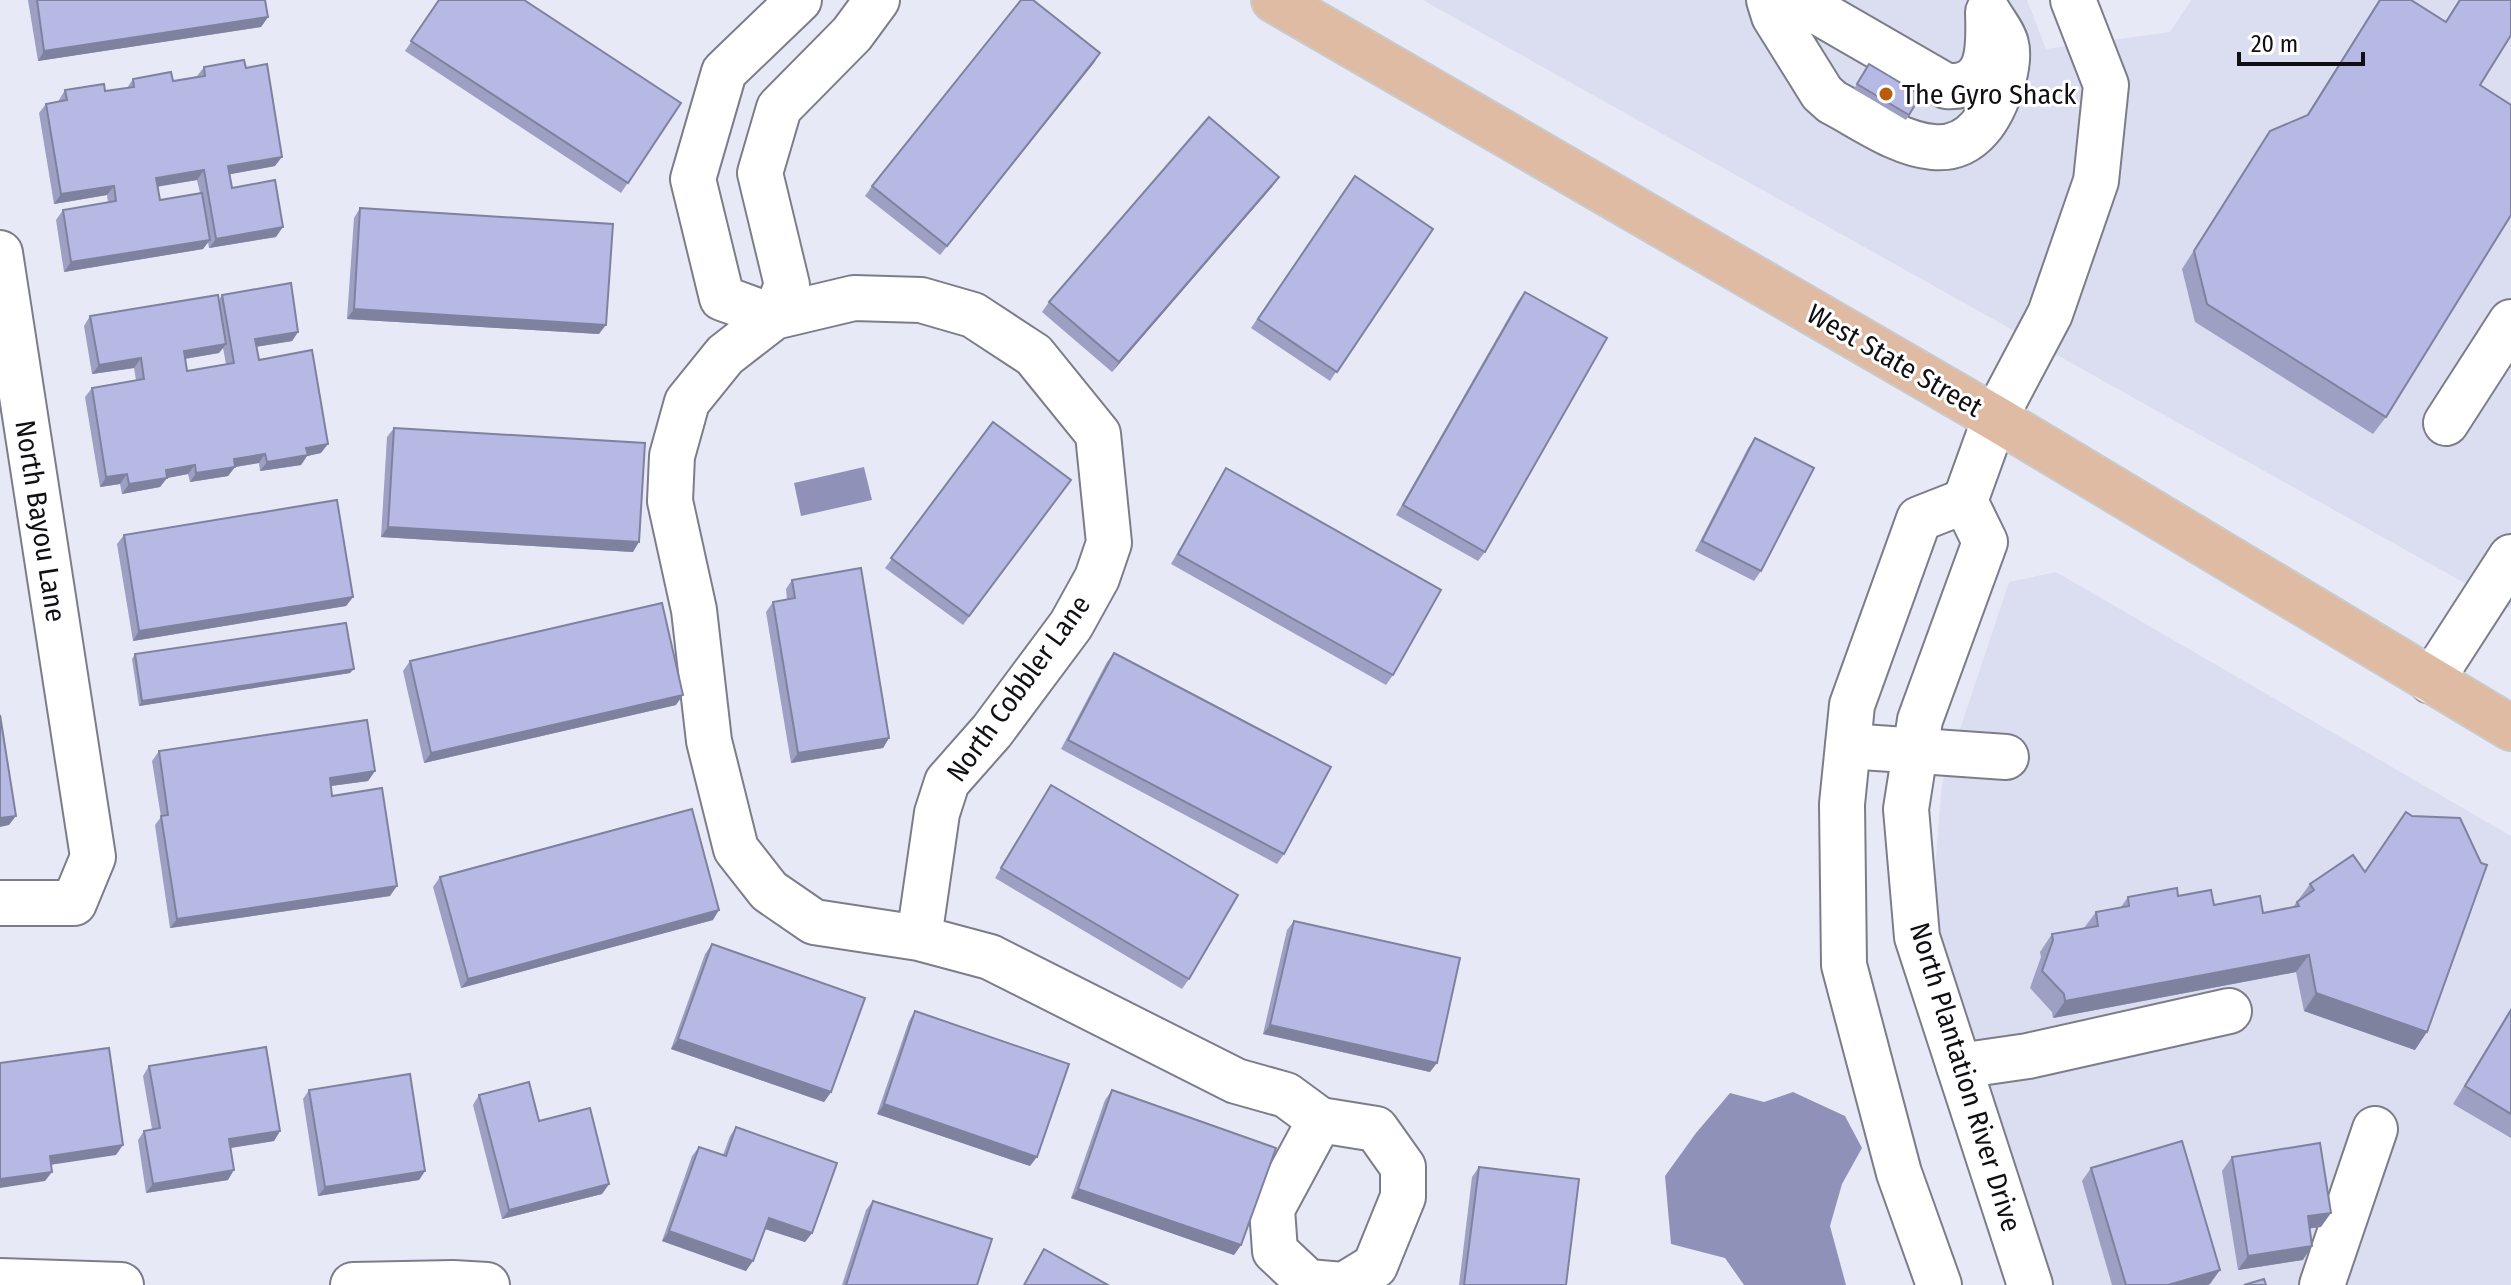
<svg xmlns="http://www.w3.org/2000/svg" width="2511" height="1285" font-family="'Fira Sans Condensed',sans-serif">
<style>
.built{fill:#dbddf1}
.water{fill:#8f91b9}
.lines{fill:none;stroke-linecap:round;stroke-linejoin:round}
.minor-casing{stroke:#7c7d89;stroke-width:48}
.major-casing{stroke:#cacacb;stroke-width:48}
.minor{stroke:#fff;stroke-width:44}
.major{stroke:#dfbba4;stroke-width:44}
.wall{fill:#9d9fc3;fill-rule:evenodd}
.shaded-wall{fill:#7f829f}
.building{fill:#b6b9e3;stroke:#7f829f;stroke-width:2}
.poi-dot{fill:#ba5d0b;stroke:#fff;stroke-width:3}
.labels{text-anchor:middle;stroke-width:6;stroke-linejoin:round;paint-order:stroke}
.poi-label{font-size:28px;fill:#101014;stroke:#fff;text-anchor:start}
.street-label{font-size:28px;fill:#101014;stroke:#fff}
</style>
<rect width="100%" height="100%" fill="#e8e9f7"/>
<g class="built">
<polygon points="1423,0 2027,0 2046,49 2170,32 2191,0 2511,0 2511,609"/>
<polygon points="2056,572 2511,836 2511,1285 2050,1285 1984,1098 1932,906 1942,783 2009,582"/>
</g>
<g class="water">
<polygon points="864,467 872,500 801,516 794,483"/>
<polygon points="1793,1092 1845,1116 1862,1148 1842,1184 1830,1226 1846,1285 1744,1285 1725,1258 1671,1244 1665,1176 1696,1133 1730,1093 1764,1102"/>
</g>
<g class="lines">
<defs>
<g id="minor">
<polyline points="799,0 724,72 693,179 722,298 774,317 787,285 760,173 779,108 852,34 877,0"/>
<path d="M1769 0 1774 16 1822 93 1832 102C1863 118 1898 144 1933 147 1974 151 1993 114 2003 81 2006 70 2009 55 2006 44 2004 34 1993 21 1988 12 1989 46 1992 89 1946 86L1797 0"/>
<polyline points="0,253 93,857 74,903 0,903"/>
<polyline points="2446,423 2511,322"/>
<polyline points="1965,501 1995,418 2050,314 2096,181 2106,85 2073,0"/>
<polyline points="2431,681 2511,557"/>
<polyline points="1848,746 2006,757"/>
<polyline points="919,938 937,813 947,782 992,731 1071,625 1097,578 1109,543 1098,434 1034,355 973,315 921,300 854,298 774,317 725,355 687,402 672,456 670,501 694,610 709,741 736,849 769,891 814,922 919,938 990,957 1236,1081 1286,1095 1320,1120"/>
<polyline points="1959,1066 2028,1056 2229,1011"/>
<polyline points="0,1281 121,1285"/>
<polyline points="353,1285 453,1283 487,1285"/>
<polyline points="1343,1285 1308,1282 1275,1251 1272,1209 1320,1120 1376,1129 1403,1167 1403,1197 1375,1266 1344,1285"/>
<polyline points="1939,1285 1899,1173 1844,965 1842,804 1852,705 1919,519 1965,501 1985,542 1920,720 1906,809 1917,937 2030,1285"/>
<polyline points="2322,1285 2375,1129"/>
</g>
<polyline id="major" points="1274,0 1995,418 2511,728"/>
</defs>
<use href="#minor" class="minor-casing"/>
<use href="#major" class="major-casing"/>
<use href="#minor" class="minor"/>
<use href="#major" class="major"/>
</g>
<g class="wall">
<polygon points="28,0 265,0 268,17 261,27 38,61"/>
<polygon points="439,0 681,103 621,193 405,51"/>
<polygon points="2379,0 2411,0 2445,22 2459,0 2511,0 2480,85 2386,417 2373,434 2195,322 2182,269 2270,131 2306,116"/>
<polygon points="1100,53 940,255 865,196 872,186"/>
<polygon points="1869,64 1921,95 1906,120 1854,89"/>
<path d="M204 67 275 166 229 174 232 188 276 237 209 248 208 242 203 249 64 272 56 220 63 210 108 203 107 195 54 204 39 113 46 104 59 102V100L65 90 105 91 127 88 133 79 173 81 197 76ZM197 180 200 193 160 200 158 186Z"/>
<polygon points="1355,176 1433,229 1330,381 1251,328"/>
<polygon points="1272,187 1112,372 1042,312 1049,302"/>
<polygon points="360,208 599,334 347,319 354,218"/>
<polygon points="1525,292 1485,552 1478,561 1396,515 1518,301"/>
<path d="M222 295 298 332 292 341 256 347 259 360 321 453 307 456 301 465 260 471 259 463 235 467 228 476 190 482 188 474 167 478 160 487 122 494 120 484 100 487 85 397 92 388 136 380 134 368 92 374 84 326 90 316 219 300ZM223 348 226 364 187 371 185 359 219 353Z"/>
<polygon points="993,422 1071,480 963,625 885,568"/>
<polygon points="394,428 633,552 381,537 387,437"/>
<polygon points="1755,438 1761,571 1754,581 1695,551 1748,448"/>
<polygon points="1226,468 1393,675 1386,685 1171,564"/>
<polygon points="124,535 353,597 346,606 133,641 117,544"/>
<polygon points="792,580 889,738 883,748 791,763 766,612 773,602 787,600 786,589"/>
<polygon points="1114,653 1284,854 1277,864 1061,749 1107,662"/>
<polygon points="135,654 350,673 139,706 132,659"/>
<polygon points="410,661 676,705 424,763 403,671"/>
<polygon points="159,751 375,771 368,781 331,786 332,796 390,896 170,928 155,825 161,817 152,761"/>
<polygon points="1051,785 1189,979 1182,989 995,878"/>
<polygon points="440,877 713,920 461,988 433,887"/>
<polygon points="2310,884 2415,1050 2304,1011 2296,972 2053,1018 2052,1012 2030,988 2041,957 2040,952 2052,934 2084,928 2096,912 2121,907 2128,897 2178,896 2214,905 2263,913 2293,907"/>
<polygon points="1294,921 1430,1072 1263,1034 1287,930"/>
<polygon points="712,944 831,1092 824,1102 671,1049 705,954"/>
<polygon points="2511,1008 2511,1138 2453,1104"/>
<polygon points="915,1011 1030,1166 877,1114 909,1021"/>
<polygon points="149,1066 280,1131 274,1141 231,1148 228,1180 146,1193 138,1140 144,1131 152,1129 143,1076"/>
<polygon points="309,1090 425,1171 419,1180 318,1196 303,1099"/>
<polygon points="1112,1090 1241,1245 1234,1255 1071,1198 1105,1100"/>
<polygon points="479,1095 539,1121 609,1184 602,1194 502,1219 473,1105"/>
<polygon points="736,1127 812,1233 805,1242 765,1229 746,1271 662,1241 692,1156 699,1147 723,1155 730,1136"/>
<polygon points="2232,1157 2321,1227 2310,1228 2303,1260 2238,1270 2222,1171"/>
<polygon points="1479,1167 1566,1285 1459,1285 1472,1177"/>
<polygon points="2091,1168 2210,1284 2207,1285 2112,1285 2082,1181"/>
<polygon points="873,1201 977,1285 842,1285 866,1210"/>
</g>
<g class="shaded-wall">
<polygon points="268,17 261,27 38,61 44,51"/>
<polygon points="1100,53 1094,63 940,255 947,246"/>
<polygon points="282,157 275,166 221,176 228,166"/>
<polygon points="204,170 197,180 150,188 156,178"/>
<polygon points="1279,177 1272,187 1112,372 1119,362"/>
<polygon points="114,186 107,195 54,204 61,194"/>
<polygon points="283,227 276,237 209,248 216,239"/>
<polygon points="210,240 203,249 64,272 71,262"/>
<polygon points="354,309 606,325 599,334 347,319"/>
<polygon points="298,332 292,341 248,348 255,339"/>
<polygon points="226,344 219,353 177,360 184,351"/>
<polygon points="141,358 134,368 92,374 99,365"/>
<polygon points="328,444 321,453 307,456 301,465 260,471 267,462 306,448"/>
<polygon points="265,454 259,463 235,467 228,476 190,482 196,473 234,459"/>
<polygon points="195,465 188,474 167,478 160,487 122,494 129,484 166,470"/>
<polygon points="127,474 120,484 100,487 106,477"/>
<polygon points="388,527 639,542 633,552 381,537"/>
<polygon points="353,597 346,606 133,641 139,631"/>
<polygon points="354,669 350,673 139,706 142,701"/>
<polygon points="683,695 676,705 424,763 431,753"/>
<polygon points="889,738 883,748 791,763 798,753"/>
<polygon points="375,771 368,781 323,787 330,778"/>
<polygon points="16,816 9,825 0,827 0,818"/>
<polygon points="397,886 390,896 170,928 177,919"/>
<polygon points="719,910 713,920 461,988 468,979"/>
<polygon points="2309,955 2296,972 2053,1018 2065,1001"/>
<polygon points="2316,993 2427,1032 2415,1050 2304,1011"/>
<polygon points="1270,1025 1437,1063 1430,1072 1263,1034"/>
<polygon points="678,1039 831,1092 824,1102 671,1049"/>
<polygon points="884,1104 1037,1157 1030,1166 877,1114"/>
<polygon points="280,1131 274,1141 223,1149 229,1139"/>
<polygon points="123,1145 116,1155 43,1166 50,1156"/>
<polygon points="234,1170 228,1180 146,1193 153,1184"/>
<polygon points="425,1171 419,1180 318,1196 325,1187"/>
<polygon points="52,1172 45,1181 0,1188 0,1179"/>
<polygon points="609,1184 602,1194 502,1219 509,1210"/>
<polygon points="1078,1189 1241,1245 1234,1255 1071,1198"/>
<polygon points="2331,1213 2321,1227 2298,1230 2308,1216"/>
<polygon points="769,1218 812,1233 805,1242 762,1228"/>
<polygon points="669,1231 753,1261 746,1271 662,1241"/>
<polygon points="2312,1246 2303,1260 2238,1270 2248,1256"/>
<polygon points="2220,1270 2210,1284 2207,1285 2168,1285"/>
</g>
<g class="building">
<polygon points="37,0 265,0 268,17 44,51"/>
<polygon points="439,0 524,0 681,103 628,183 411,41"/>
<polygon points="1021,0 1033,0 1100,53 947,246 872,186"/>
<polygon points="2380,0 2411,0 2446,22 2460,0 2511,0 2511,35 2480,85 2511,105 2511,215 2386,417 2207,304 2194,251 2270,131 2308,115"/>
<polygon points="244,60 246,68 267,64 282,157 228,166 232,188 275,180 283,227 216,239 204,170 156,178 160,200 202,193 210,240 71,262 63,210 116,201 114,186 61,194 46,104 67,100 65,90 104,84 105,91 134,87 133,79 171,72 173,81 205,76 204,67"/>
<polygon points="1869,64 1921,95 1909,115 1857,84"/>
<polygon points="1209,117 1279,177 1119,362 1049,302"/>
<polygon points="1355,176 1433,229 1337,372 1258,319"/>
<polygon points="360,208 613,224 606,325 354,309"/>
<polygon points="291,283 298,332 255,339 259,360 312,350 328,444 306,448 308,455 267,462 265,454 234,459 235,467 196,473 195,465 166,470 167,478 129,484 127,474 106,477 92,388 144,379 141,358 99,365 90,316 218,295 226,344 184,351 187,371 234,363 222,295"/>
<polygon points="1525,292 1607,338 1485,552 1403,505"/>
<polygon points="993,422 1071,480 969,616 891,558"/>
<polygon points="394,428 645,443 639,542 388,527"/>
<polygon points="1755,438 1814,468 1761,571 1702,541"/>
<polygon points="1226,468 1441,590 1393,675 1178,554"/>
<polygon points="337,500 353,597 139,631 124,535"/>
<polygon points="861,568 889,738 798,753 773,602 795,598 792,580"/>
<polygon points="662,603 683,695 431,753 410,661"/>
<polygon points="346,623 354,669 142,701 135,654"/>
<polygon points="1114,653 1331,767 1284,854 1068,740"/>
<polygon points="0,715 16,816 0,818"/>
<polygon points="367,720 375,771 330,778 332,796 382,788 397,886 177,919 161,816 168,815 159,751"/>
<polygon points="1051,785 1238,895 1189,979 1001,868"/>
<polygon points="692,809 719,910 468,979 440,877"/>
<polygon points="2406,812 2412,816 2460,818 2481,863 2487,865 2427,1032 2316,993 2309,955 2065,1001 2064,994 2042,971 2053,940 2052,934 2098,926 2096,912 2129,906 2128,897 2177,888 2178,896 2211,890 2214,905 2260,896 2263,913 2299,906 2297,902 2314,890 2310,884 2353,855 2365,872"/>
<polygon points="1294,921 1460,958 1437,1063 1270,1025"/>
<polygon points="712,944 865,998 831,1092 678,1039"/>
<polygon points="2511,1010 2511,1114 2465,1086"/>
<polygon points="915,1011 1069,1064 1037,1157 884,1104"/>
<polygon points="266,1047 280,1131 229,1139 234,1170 153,1184 144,1131 160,1128 149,1066"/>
<polygon points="109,1048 123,1145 50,1156 52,1172 0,1179 0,1063"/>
<polygon points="410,1074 425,1171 325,1187 309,1090"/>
<polygon points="529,1082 539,1121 590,1108 609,1184 509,1210 479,1095"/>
<polygon points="1112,1090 1276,1148 1241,1245 1078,1189"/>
<polygon points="736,1127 837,1163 812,1233 769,1218 753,1261 669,1231 699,1147 726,1156"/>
<polygon points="2182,1141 2220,1270 2168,1285 2126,1285 2091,1168"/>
<polygon points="2320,1143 2331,1213 2308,1216 2312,1246 2248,1256 2232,1157"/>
<polygon points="1479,1167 1579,1179 1566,1285 1464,1285"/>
<polygon points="873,1201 992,1239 977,1285 846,1285"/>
<polygon points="1044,1249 1108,1285 1024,1285"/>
<polygon points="2264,1279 2266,1285 2244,1285"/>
</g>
<circle class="poi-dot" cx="1886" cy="94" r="8"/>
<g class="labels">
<g class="poi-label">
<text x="1902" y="104">The Gyro Shack</text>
</g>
<g class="street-label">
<text transform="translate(1895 360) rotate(30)" y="10">West State Street</text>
<text transform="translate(41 521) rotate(81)" y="10">North Bayou Lane</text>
<text transform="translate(1018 688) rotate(-54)" y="10">North Cobbler Lane</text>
<text transform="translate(1966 1077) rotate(73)" y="10">North Plantation River Drive</text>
</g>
</g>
<path d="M2239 52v12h124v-12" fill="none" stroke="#101014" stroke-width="4"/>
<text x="2251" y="52" font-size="24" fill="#101014" stroke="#ffffff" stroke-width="6" paint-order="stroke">20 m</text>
</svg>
